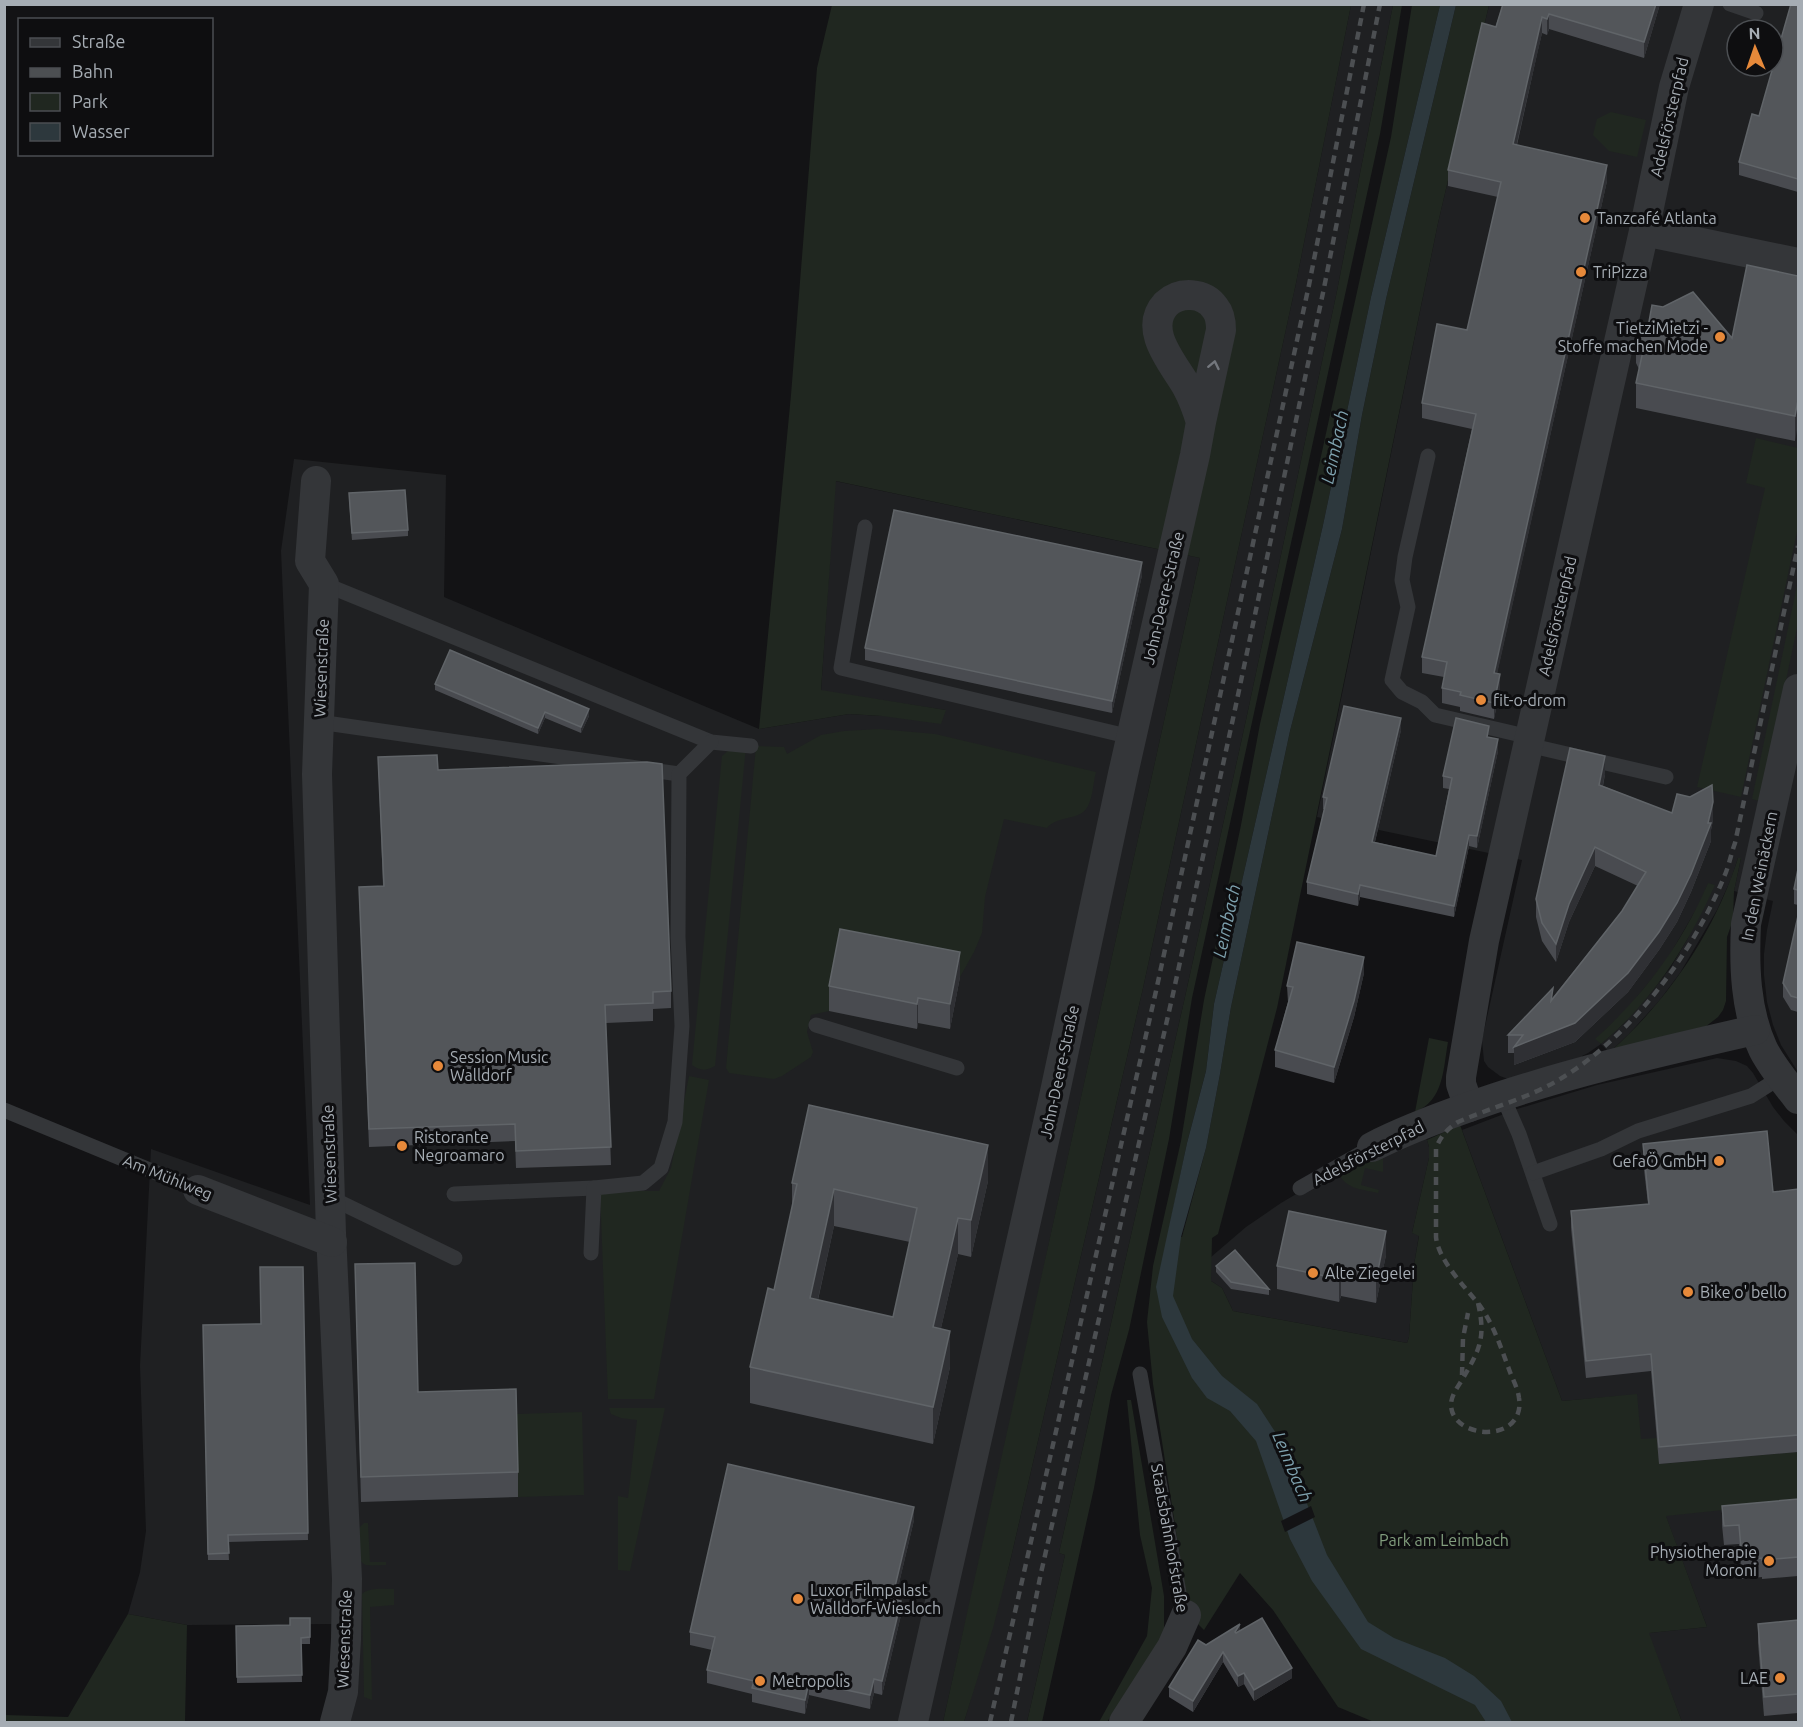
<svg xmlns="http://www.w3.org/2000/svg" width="1803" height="1727" font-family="Ubuntu,sans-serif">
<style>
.built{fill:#1f2022;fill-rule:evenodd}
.green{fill:#202720}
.water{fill:#2d383d}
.pier{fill:#131315}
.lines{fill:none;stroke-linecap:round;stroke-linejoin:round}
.lane{stroke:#343639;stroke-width:15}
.street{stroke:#343639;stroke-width:30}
.rail{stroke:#4c4f52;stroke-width:4.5;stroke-dasharray:8 6;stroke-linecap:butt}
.wall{fill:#494b50;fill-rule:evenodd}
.shaded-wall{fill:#2f3034}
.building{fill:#53565a;stroke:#606468;stroke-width:1.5;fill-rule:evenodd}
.oneway{stroke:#73777d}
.poi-dot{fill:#e6893a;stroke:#0e0e10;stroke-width:2}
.labels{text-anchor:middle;stroke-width:6;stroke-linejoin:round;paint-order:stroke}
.street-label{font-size:16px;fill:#a6adb4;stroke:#0e0e10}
.poi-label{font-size:16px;fill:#a6adb4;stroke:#0e0e10;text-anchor:start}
.park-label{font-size:16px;fill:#829e7e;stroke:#0e0e10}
.water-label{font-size:18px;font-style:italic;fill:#7ea1ae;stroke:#0e0e10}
</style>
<rect width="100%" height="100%" fill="#131315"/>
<g class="built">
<polygon points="1351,5 1393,5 1337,291 1246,720 1185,997 1059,1553 1065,1555 1027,1722 964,1722 1009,1566 1143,988 1296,283"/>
<path d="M1489 5H1798V1072L1781 1045 1773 1025 1767 1002 1764 975V954L1767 930 1773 901 1734 891 1741 858H1738L1731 879 1717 910 1680 973 1659 1001 1629 1034 1612 1050 1608 1051 1601 1044 1588 1053 1582 1056 1583 1060 1508 1079 1500 1076 1488 1067 1484 1061 1482 1040 1522 860 1317 817 1438 223ZM1737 30H1773V66H1737ZM1708 883 1688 938 1671 967 1650 994 1621 1026 1601 1044 1596 1039 1627 1009 1665 963 1701 901Z"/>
<polygon points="294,459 446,475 444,597 759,729 849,714 882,716 945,710 821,691 835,481 1200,558 1049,1243 991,1521 964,1629 943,1722 327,1722 334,1624 187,1625 128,1614 140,1572 146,1531 140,1366 151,1149 310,1205 281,551"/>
<polygon points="1717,1058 1736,1061 1747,1066 1753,1073 1773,1107 1784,1121 1798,1135 1798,1722 1682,1722 1648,1633 1707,1627 1621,1396 1562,1401 1462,1130 1517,1109 1597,1085"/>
<polygon points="1418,1135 1423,1135 1427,1140 1429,1147 1429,1158 1412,1233 1419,1235 1414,1265 1409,1337 1407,1343 1233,1311 1222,1288 1211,1281 1211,1257 1246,1227 1281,1203 1303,1190 1306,1193"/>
</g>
<g class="green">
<polygon points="832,5 1351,5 1296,283 1143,988 1009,1566 993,1628 964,1722 943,1722 1200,558 836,481 821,690 946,710 941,724 882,716 849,714 759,729 791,395 817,68"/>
<polygon points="1393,5 1402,5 1380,134 1192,998 1169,1139 1129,1330 1111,1395 1094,1488 1042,1722 1027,1722 1065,1555 1059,1553 1185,997 1246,720 1337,291"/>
<polygon points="1412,5 1440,5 1371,297 1323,525 1214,1004 1206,1071 1187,1143 1168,1234 1182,1237 1206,1148 1220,1074 1231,1007 1290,731 1342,529 1362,415 1386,299 1456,5 1489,5 1438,223 1277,1008 1218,1234 1212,1238 1211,1281 1222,1288 1233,1311 1407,1343 1409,1337 1414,1265 1419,1236 1412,1233 1429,1158 1429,1147 1427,1140 1460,1125 1562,1401 1637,1394 1641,1439 1657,1438 1660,1464 1798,1452 1798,1502 1666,1516 1707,1627 1649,1633 1682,1722 1374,1722 1338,1707 1273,1610 1240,1573 1204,1630 1191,1617 1188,1608 1153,1384 1147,1322 1153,1266 1181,1141 1204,1000 1241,825 1260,724 1307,520 1391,137"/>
<polygon points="1611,112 1646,120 1637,157 1609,151 1593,135 1597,119"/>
<polygon points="1756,438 1798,448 1798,527 1741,797 1697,787 1765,488 1746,483"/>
<polygon points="1798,581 1798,623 1764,784 1759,801 1752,799"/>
<path d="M879 729 935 734 1096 772C1093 783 1093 796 1088 806 1081 821 1057 815 1047 828L1004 819 985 897 982 933 974 952 960 977 840 954 829 1011 811 1015 807 1032 813 1052 811 1057 782 1076 774 1079 729 1073 726 1068 756 746 784 747 787 754 821 735 844 731Z"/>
<path d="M734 746H746L715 1066C706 1071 700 1071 692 1065L722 756Z"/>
<path d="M1738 858H1741L1734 891 1733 920 1727 937 1726 1001 1723 1010 1718 1017 1705 1027 1612 1050C1669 999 1715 931 1738 858Z"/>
<path d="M1708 883 1715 885C1688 945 1652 1002 1601 1044L1595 1039C1644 995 1682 944 1708 883Z"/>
<path d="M1429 1038 1448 1042C1443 1070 1444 1100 1415 1112Z"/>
<polygon points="689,1076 709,1080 654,1399 608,1399 600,1191 659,1191 671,1168"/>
<path d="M1383 1153V1172L1365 1168 1361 1185 1379 1190 1378 1193C1362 1189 1349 1190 1340 1176Z"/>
<polygon points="1127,1400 1131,1400 1164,1596 1164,1630 1162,1639 1107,1722 1099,1722 1147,1636 1152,1588 1140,1535"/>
<polygon points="609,1408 665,1408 630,1571 618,1570 618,1496 628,1498 637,1420 621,1418 611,1414"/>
<polygon points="582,1412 584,1495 518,1497 516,1414"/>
<path d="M364 1523H368L370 1562H386V1565C380 1565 372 1566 366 1565 355 1562 358 1538 358 1529Z"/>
<path d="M394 1589V1605L370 1607 372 1700 364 1697V1694L362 1594C369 1587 384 1589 394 1589Z"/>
<polygon points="128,1614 187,1625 185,1722 5,1722 5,1715 68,1717"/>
</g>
<polygon class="water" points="1440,5 1456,5 1386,299 1362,415 1342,529 1290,731 1231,1007 1220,1074 1206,1148 1181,1237 1173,1296 1192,1339 1222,1376 1257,1404 1285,1447 1327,1555 1368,1622 1394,1638 1445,1658 1474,1676 1501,1701 1512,1722 1486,1722 1475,1705 1361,1649 1312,1581 1290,1539 1256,1441 1230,1411 1207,1398 1192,1378 1162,1317 1156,1287 1187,1143 1206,1071 1214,1004 1323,525 1371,297"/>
<polygon class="pier" points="1311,1506 1315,1517 1285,1532 1281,1521"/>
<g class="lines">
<g class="lane">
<polyline points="1730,4 1756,13"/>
<polyline points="1428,456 1405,557 1402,580 1408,607 1392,680 1402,692 1422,702 1435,715 1530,737"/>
<polyline points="865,527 841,668 1131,737"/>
<polyline points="324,584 711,742 751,746"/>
<polyline points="319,722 679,774"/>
<polyline points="1528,745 1666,777"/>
<polyline points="816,1025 957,1068"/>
<polyline points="1502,1095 1519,1134 1550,1224"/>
<polyline points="4,1110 198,1190"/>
<polyline points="1533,1173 1601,1149 1638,1131 1751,1096 1781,1077"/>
<polyline points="1300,1188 1372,1147"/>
<polyline points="454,1194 594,1188"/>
<polyline points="331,1198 455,1258"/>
<polyline points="591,1253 594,1188 643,1183 661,1168 675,1122 682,1026 678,937 679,774 711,742"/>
<polyline points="1140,1374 1180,1598 1186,1615"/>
</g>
<g class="street">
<polyline points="1644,231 1674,87 1699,4"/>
<polyline points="316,481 310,561 324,584 317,774 331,1233 347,1579 346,1639 343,1692 335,1722"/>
<path d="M1798 689 1746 924C1744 965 1745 1010 1763 1049 1772 1067 1786 1083 1798 1099"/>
<polyline points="1469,1107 1461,1084 1461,1077 1484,941 1644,231 1798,263"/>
<path d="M1372 1147C1403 1131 1435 1119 1469 1107 1562 1074 1659 1052 1755 1030"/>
<polyline points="198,1190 332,1242"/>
<path d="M913 1722 1055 1092 1123 774 1195 455 1201 422 1221 330C1221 322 1220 314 1215 308 1204 292 1180 291 1166 304 1142 330 1174 364 1187 387 1193 398 1197 409 1201 422"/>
<polyline points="1124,1722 1172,1647 1186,1615"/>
</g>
<g class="rail">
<path d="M1478 1303C1486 1338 1480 1349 1462 1380 1457 1388 1451 1396 1451 1405 1452 1440 1526 1444 1519 1398 1518 1389 1513 1380 1510 1372 1501 1348 1493 1322 1477 1302 1463 1285 1438 1259 1436 1237V1148C1441 1136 1447 1129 1458 1122 1490 1108 1525 1099 1555 1082 1629 1040 1692 955 1724 877 1729 866 1731 854 1735 843L1798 546"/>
<polyline points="1462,1375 1463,1338 1468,1313"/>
<polyline points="990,1722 1156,991 1309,285 1364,4"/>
<polyline points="1011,1722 1041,1573 1173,994 1234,714 1324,288 1380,4"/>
</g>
</g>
<g class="wall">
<polygon points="1503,4 1660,4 1644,58 1549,29 1547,35 1542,33 1537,54 1517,145 1607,181 1497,673 1500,689 1494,719 1460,711 1460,707 1442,703 1442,688 1444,677 1422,673 1422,657 1472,429 1422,418 1422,403 1467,330 1498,197 1448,186 1448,170"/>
<polygon points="1798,4 1798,192 1739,175 1739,162 1759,116"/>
<polygon points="1798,276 1795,441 1636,408 1636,383 1639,369 1636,363 1636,338 1732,338"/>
<polygon points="349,500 408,530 408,536 352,540"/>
<polygon points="1142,575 1112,713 865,660 865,648"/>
<polygon points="435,684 589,716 581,733 545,718 538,734 435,690"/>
<polygon points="1401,730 1375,842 1436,856 1449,789 1443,788 1443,776 1489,738 1498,751 1477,848 1469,846 1454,917 1360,897 1358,906 1307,894 1307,882 1324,809 1323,809 1323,797"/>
<polygon points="378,757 438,770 671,991 671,1008 653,1009 653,1021 606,1023 611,1165 516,1168 515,1141 369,1147 359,887 383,886"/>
<polygon points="1605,774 1603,786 1672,813 1713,820 1711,830 1711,841 1691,892 1677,922 1659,950 1628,992 1575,1042 1514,1065 1514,1053 1508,1053 1508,1035 1553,997 1622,911 1638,886 1595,866 1569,922 1556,962 1542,941 1536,917 1536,899"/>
<polygon points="1798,869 1798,905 1794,904 1794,889"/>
<polygon points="1798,916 1798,1012 1791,1010 1783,997 1783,983"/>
<polygon points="1364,973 1354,1017 1334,1083 1275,1067 1275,1050 1288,1002 1287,986"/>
<polygon points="960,977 950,1029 918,1023 917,1029 829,1011 829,986"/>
<polygon points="1643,1144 1773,1192 1798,1189 1798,1452 1659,1464 1651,1371 1586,1378 1571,1228 1571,1211 1648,1204 1643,1161"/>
<path d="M988 1181 971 1257 958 1254 941 1328 950 1367 933 1444 750 1403V1367L774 1290 792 1209V1183ZM834 1226 910 1242 893 1317 818 1300Z"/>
<polygon points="1386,1255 1376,1303 1341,1296 1339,1302 1277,1289 1277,1266"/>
<polygon points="355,1264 418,1392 518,1472 518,1497 361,1502"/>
<polygon points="1216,1266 1269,1289 1269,1295 1231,1289 1216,1272"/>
<polygon points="303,1267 308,1540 228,1542 229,1560 208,1560 203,1325 261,1324"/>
<polygon points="1798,1499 1798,1576 1762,1579 1762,1577 1742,1579 1739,1544 1724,1545 1722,1525 1722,1506"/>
<polygon points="914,1520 895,1600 901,1615 882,1695 874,1693 870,1709 809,1695 805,1714 752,1702 752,1694 707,1683 707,1670 712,1650 690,1645 690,1632"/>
<polygon points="310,1618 310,1644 301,1644 302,1682 237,1683 236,1626 290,1625"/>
<polygon points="1798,1620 1798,1713 1764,1716 1758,1643 1758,1624"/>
<polygon points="1240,1631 1292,1678 1254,1701 1244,1684 1238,1687 1223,1662 1193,1712 1169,1697 1169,1687 1206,1645"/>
</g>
<g class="shaded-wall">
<polygon points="1656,4 1660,4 1644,58 1644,42"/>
<polygon points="1549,14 1549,29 1547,35 1547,19"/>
<polygon points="1542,17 1542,33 1513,160 1513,144"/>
<polygon points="1607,165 1607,181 1494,688 1494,673"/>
<polygon points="1798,400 1798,425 1795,441 1795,416"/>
<polygon points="1142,562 1142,575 1112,713 1112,701"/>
<polygon points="1500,674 1500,689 1494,719 1494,703"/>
<polygon points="589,709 589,716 581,733 581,727"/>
<polygon points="545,712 545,718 538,734 538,728"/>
<polygon points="1401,718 1401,730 1372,854 1372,842"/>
<polygon points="1498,739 1498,751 1477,848 1477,836"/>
<polygon points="1605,756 1605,774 1599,803 1599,785"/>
<polygon points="1713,802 1713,820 1711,830 1711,841 1691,892 1677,922 1659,950 1628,992 1575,1042 1514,1065 1514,1047 1708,823"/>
<polygon points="1469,835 1469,846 1454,917 1454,906"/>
<polygon points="1595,847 1595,866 1569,922 1556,962 1556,944 1569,904"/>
<polygon points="1360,885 1360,897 1358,906 1358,894"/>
<polygon points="960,952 960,977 950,1029 950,1004"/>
<polygon points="1364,957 1364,973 1354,1017 1334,1083 1334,1067"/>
<polygon points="918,998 918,1023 917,1029 917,1004"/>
<polygon points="988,1145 988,1181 971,1257 971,1220"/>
<polygon points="834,1189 834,1226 810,1335 810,1298"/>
<polygon points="958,1218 958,1254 933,1363 933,1327"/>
<polygon points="1386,1231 1386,1255 1376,1303 1376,1280"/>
<polygon points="1341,1273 1341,1296 1339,1302 1339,1279"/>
<polygon points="950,1331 950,1367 933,1444 933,1407"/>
<polygon points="914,1507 914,1520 892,1613 892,1599"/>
<polygon points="901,1601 901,1615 882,1695 882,1681"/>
<polygon points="1240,1624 1240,1635 1235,1642 1235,1632"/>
<polygon points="1223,1652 1223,1662 1193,1712 1193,1701"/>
<polygon points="1292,1668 1292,1678 1254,1701 1254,1690"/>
<polygon points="1244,1673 1244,1684 1238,1687 1238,1676"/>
<polygon points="874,1679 874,1693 870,1709 870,1695"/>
<polygon points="809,1682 809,1695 805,1714 805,1700"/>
</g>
<g class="building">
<polygon points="1503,4 1656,4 1644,42 1549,14 1547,19 1542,17 1537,39 1513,144 1607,165 1494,673 1500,674 1494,703 1460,695 1461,692 1442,688 1447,662 1422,657 1476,414 1422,403 1437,324 1467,330 1501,182 1448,170 1482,23 1496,27"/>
<polygon points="1791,4 1798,4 1798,179 1739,162 1752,114 1759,116"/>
<polygon points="1747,265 1798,276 1798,400 1795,416 1636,383 1643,351 1636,338 1647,333 1652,305 1663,307 1693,292 1732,338"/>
<polygon points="405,490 408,530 352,533 349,493"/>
<polygon points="894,510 1142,562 1112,701 865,648"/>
<polygon points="450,650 589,709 581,727 545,712 538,728 435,684"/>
<polygon points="1344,706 1401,718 1372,842 1436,856 1452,778 1443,776 1456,718 1489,726 1487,737 1498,739 1477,836 1469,835 1454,906 1360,885 1358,894 1307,882 1327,798 1323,797"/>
<polygon points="1570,748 1605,756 1599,785 1672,813 1677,794 1690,797 1712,785 1713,802 1708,823 1711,823 1691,874 1677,903 1659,932 1628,973 1575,1023 1514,1047 1523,1035 1508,1035 1553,988 1551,1001 1622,911 1646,872 1595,847 1569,904 1556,944 1542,923 1536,899"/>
<polygon points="437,755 438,770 647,762 662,764 671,991 653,992 653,1003 605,1005 611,1147 516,1151 515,1124 369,1129 359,887 384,886 378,757"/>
<polygon points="1798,869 1798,890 1794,889"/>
<polygon points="1798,916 1798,998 1791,996 1783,983"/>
<polygon points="840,929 960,952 950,1004 918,998 917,1004 829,986"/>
<polygon points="1297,942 1364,957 1354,1001 1334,1067 1275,1050 1293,987 1287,986"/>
<path d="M809 1105 988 1145 971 1220 958 1218 933 1327 950 1331 933 1407 750 1367 768 1288 774 1290 797 1184 792 1183ZM834 1189 917 1208 893 1317 810 1298Z"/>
<polygon points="1767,1131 1773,1192 1798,1189 1798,1435 1659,1447 1651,1354 1586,1361 1571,1211 1649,1204 1643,1144"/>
<polygon points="1289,1211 1386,1231 1376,1280 1341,1273 1339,1279 1277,1266"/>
<polygon points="1235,1250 1269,1289 1231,1282 1216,1266"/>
<polygon points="415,1263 418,1392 516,1389 518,1472 361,1477 355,1264"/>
<polygon points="260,1267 303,1267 308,1533 228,1535 229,1553 208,1554 203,1325 261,1324"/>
<polygon points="728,1464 914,1507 892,1599 901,1601 882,1681 874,1679 870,1695 809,1682 805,1700 752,1688 754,1681 707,1670 715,1637 690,1632"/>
<polygon points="1798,1499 1798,1557 1762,1560 1762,1558 1742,1560 1739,1525 1724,1526 1722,1506"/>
<polygon points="290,1618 310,1618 310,1637 301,1638 302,1675 237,1677 236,1626 290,1625"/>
<polygon points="1262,1618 1292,1668 1254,1690 1244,1673 1238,1676 1223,1652 1193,1701 1169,1687 1198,1640 1206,1645 1240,1624 1235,1632 1236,1633"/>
<polygon points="1798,1620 1798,1694 1764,1697 1758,1624"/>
</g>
<defs><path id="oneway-chevron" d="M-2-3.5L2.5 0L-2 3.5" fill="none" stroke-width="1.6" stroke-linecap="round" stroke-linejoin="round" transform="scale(1.5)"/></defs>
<use class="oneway" href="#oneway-chevron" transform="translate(1214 365) rotate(-78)"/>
<g class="poi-dot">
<circle cx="1585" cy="218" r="6"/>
<circle cx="1581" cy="272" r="6"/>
<circle cx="1720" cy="337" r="6"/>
<circle cx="1481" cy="700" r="6"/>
<circle cx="438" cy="1066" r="6"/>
<circle cx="402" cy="1146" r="6"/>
<circle cx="1719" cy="1161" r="6"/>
<circle cx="1313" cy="1273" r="6"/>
<circle cx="1688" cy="1292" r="6"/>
<circle cx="1769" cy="1561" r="6"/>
<circle cx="798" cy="1599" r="6"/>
<circle cx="1780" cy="1678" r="6"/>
<circle cx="760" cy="1681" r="6"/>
</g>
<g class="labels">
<g class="street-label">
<text transform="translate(1669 117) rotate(-77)" y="6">Adelsförsterpfad</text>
<text transform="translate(1163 598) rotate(-77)" y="6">John-Deere-Straße</text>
<text transform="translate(1557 616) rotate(-77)" y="6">Adelsförsterpfad</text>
<text transform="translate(321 668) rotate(-88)" y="6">Wiesenstraße</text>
<text transform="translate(1759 876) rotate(-79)" y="6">In den Weinäckern</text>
<text transform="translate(1059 1072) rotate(-78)" y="6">John-Deere-Straße</text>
<text transform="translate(1368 1153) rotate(-27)" y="6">Adelsförsterpfad</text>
<text transform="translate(329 1154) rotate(-92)" y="6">Wiesenstraße</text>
<text transform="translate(168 1177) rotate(22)" y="6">Am Mühlweg</text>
<text transform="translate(1170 1538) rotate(80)" y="6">Staatsbahnhofstraße</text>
<text transform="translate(344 1639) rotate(-88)" y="6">Wiesenstraße</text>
</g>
<g class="poi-label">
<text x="1597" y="224">Tanzcafé Atlanta</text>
<text x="1593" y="278">TriPizza</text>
<text x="1708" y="334" text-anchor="end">TietziMietzi -<tspan x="1708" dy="18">Stoffe machen Mode</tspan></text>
<text x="1493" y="706">fit-o-drom</text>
<text x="450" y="1063">Session Music<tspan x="450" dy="18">Walldorf</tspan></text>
<text x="414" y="1143">Ristorante<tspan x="414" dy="18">Negroamaro</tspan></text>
<text x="1707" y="1167" text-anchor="end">GefaÖ GmbH</text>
<text x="1325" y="1279">Alte Ziegelei</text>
<text x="1700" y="1298">Bike o' bello</text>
<text x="1757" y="1558" text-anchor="end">Physiotherapie<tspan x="1757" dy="18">Moroni</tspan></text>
<text x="810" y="1596">Luxor Filmpalast<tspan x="810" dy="18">Walldorf-Wiesloch</tspan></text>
<text x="1768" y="1684" text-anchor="end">LAE</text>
<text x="772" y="1687">Metropolis</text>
</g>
<g class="park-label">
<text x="1444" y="1546">Park am Leimbach</text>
</g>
<g class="water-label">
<text transform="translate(1335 447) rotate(-78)" y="6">Leimbach</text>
<text transform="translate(1227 921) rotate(-78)" y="6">Leimbach</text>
<text transform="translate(1292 1467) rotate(67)" y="6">Leimbach</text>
</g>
</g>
<rect width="1803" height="1727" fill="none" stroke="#a6adb4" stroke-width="12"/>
<rect x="18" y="18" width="195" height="138" fill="#0e0e10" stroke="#4b4e52" stroke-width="1.5"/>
<rect x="30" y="38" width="30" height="9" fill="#343639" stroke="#4b4e52" stroke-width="1.5"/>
<text x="72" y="48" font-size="18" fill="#a6adb4">Straße</text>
<rect x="30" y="68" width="30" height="9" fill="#4c4f52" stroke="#4b4e52" stroke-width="1.5"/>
<text x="72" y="78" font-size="18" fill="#a6adb4">Bahn</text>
<rect x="30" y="93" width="30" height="18" fill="#202720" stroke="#4b4e52" stroke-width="1.5"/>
<text x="72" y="108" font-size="18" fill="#a6adb4">Park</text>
<rect x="30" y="123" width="30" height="18" fill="#2d383d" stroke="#4b4e52" stroke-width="1.5"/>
<text x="72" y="138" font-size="18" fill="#a6adb4">Wasser</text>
<g transform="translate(1755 48) rotate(358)"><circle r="28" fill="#0e0e10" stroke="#4b4e52" stroke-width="1.5"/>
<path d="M0-4.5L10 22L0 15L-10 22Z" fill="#e6893a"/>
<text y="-9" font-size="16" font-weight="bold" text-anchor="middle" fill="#a6adb4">N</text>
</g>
</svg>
